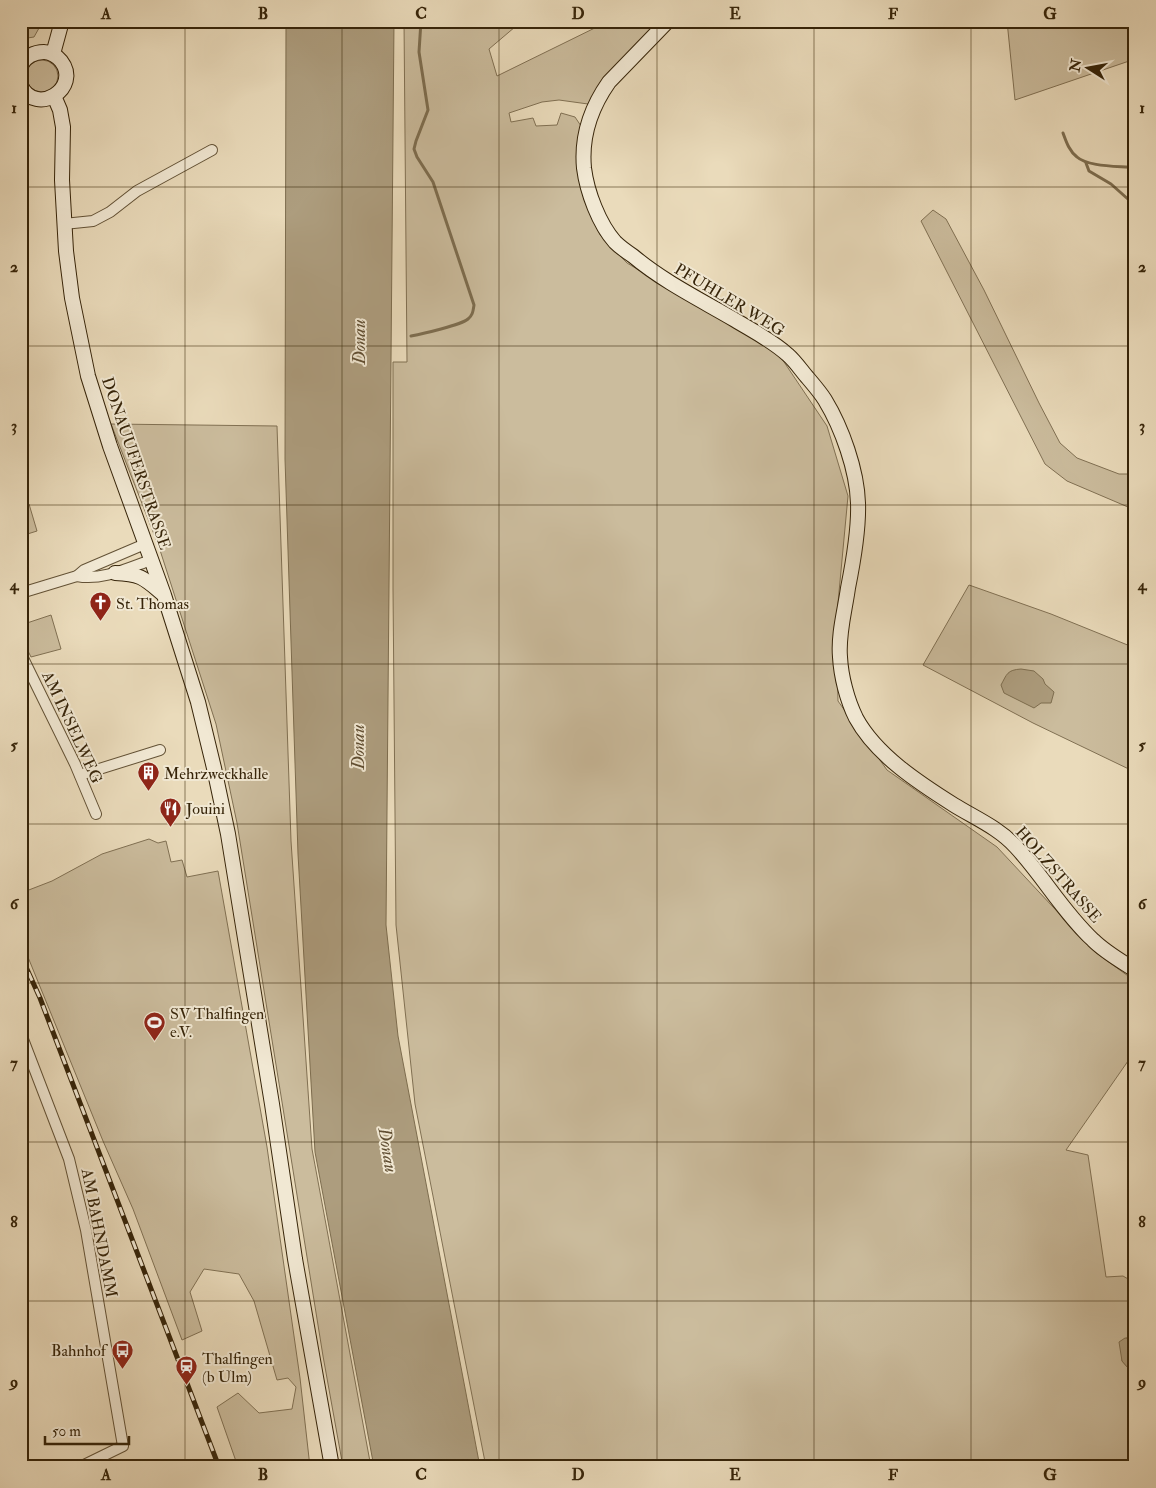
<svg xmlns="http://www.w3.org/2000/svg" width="1156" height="1488" font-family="'IM FELL Double Pica',serif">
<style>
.green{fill:#cbbc9d;stroke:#807053}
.water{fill:#ad9d7e;stroke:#7d6d4f}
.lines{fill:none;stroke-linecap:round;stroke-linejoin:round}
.stream{stroke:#7d6d4f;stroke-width:3}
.street-casing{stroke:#635236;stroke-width:12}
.secondary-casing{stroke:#362409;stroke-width:16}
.street{stroke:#f1e8d3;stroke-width:10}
.secondary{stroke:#f1e8d3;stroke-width:14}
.rail-casing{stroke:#362409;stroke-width:5}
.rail{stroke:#f1e8d3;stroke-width:3;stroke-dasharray:9;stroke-linecap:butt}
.grid{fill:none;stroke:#362409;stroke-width:1;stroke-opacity:0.55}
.labels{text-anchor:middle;stroke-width:4;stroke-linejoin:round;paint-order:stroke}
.street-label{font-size:16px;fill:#362409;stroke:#f1e8d3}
.poi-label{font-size:16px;fill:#362409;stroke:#f1e8d3;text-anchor:start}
.water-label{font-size:18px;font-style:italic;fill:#604e32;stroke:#f1e8d3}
.neatline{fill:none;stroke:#362409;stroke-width:2}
.grid-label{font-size:16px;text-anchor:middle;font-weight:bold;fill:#362409}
</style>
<rect width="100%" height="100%" fill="#eadbbb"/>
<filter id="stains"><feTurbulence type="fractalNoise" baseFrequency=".004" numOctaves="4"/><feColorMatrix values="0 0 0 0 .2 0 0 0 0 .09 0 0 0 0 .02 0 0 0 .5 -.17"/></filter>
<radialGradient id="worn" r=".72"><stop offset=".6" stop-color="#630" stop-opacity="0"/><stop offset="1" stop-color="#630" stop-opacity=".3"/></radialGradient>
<g class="green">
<polygon points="21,21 43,21 34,37 21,39"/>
<polygon points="404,21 522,21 489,49 497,76 609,21 659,21 613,70 588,104 559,100 542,102 509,113 511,122 533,118 536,126 557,125 561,113 575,117 581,126 577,151 578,174 584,199 600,235 627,263 778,353 827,426 848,496 836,624 838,701 887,770 997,847 1095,952 1135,981 1135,1051 1066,1150 1088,1155 1106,1277 1123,1276 1135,1283 1135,1339 1126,1338 1122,1361 1135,1376 1135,1467 486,1467 415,1104 396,925 393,588 393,362 407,362"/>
<polygon points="1007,21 1135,21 1135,59 1015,100"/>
<circle cx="42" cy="76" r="16"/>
<polygon points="933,210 946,219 984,290 1039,403 1060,443 1077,458 1119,474 1135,474 1135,510 1067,481 1045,464 921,221"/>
<polygon points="111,424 277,426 291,841 312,1149 371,1467 343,1467 323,1356 237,823 216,724 159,547"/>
<polygon points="29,504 37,531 21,536 21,506"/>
<polygon points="969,585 1051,614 1135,648 1135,772 1033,723 923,665"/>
<polygon points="51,615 61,649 31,657 21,637 21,625"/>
<polygon points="149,839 158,843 166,841 171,862 182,860 187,877 218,871 267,1147 300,1378 310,1467 238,1467 217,1407 238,1393 259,1413 292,1409 296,1387 288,1378 277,1380 254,1301 239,1274 204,1269 190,1292 202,1331 182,1340 133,1209 103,1141 21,940 21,899 24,898 21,893 52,881 102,854"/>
</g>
<g class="water">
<polygon points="286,21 394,21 386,925 398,1036 480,1467 374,1467 315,1152 298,854 285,459"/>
<path d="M1021 669 1034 671 1043 679 1045 684 1054 692 1051 703H1041L1034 708 1004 693 1001 685C1007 674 1007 670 1021 669Z"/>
<polygon points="1125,1338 1135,1339 1135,1376 1122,1361 1119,1342"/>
</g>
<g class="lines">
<g class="stream">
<polyline points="1133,110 1135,110"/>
<path d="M1063 133C1066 141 1069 151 1077 157 1088 167 1119 166 1135 168"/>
<polyline points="1086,163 1089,171 1111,184 1129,200 1135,214"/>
<path d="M411 336C422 334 461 325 468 319 473 315 473 311 474 305L433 182 417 157 414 149 416 141 428 110 419 52 421 21"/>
</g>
<defs>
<g id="street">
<polyline points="64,224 93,221 110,212 137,191 212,150"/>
<path d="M77 576C102 581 128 568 151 560"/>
<polyline points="21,593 77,576 84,570 145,544"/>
<polyline points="21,654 75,764 96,814"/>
<polyline points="80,775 160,750"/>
<polyline points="21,1034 69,1159 86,1230 123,1446 80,1467"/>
<polyline points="21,1465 22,1467"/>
</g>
<g id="secondary">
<path d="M668 21 609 82C590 109 581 136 584 168 587 192 599 224 615 242 620 247 627 252 633 256 664 282 701 300 735 320 753 331 773 341 788 355 795 361 801 370 807 377 813 384 820 392 825 400 842 428 857 470 858 503 859 528 853 563 848 588 845 610 838 634 840 657 841 676 847 700 856 718 876 755 919 783 954 805 975 818 999 828 1016 847 1043 876 1063 912 1093 940 1105 952 1121 961 1135 970"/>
<polyline points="53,54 62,21"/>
<path d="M21 65C25 57 34 52 44 52 50 52 57 56 61 61 82 88 36 117 21 86"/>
<polyline points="54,96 60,110 63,127 62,180 66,251 72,298 88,376 110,446 164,595 198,702 214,768 228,834 272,1104 295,1259 332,1467"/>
<path d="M115 573C141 574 144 578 163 594"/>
</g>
</defs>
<use href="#street" class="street-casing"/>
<use href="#secondary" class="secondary-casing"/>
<use href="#street" class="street"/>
<use href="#secondary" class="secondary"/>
<defs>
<polyline id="rail" points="21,956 40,998 219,1467"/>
</defs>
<use href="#rail" class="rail-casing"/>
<use href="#rail" class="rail"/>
</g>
<path class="grid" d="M185 21V1467M342 21V1467M499 21V1467M657 21V1467M814 21V1467M971 21V1467M21 187H1135M21 346H1135M21 505H1135M21 664H1135M21 824H1135M21 983H1135M21 1142H1135M21 1301H1135"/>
<defs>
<symbol id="church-pin" viewBox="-11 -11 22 30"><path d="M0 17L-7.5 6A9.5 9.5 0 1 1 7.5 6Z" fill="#8f2418" stroke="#f1e8d3"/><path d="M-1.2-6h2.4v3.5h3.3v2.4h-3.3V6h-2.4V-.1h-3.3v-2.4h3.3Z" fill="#fff"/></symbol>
<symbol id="building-pin" viewBox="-11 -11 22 30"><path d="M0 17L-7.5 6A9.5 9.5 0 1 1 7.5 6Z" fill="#8f2418" stroke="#f1e8d3"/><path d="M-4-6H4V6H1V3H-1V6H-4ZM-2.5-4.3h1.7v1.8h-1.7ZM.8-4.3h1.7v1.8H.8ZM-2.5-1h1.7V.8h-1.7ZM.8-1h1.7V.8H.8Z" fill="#fff"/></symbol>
<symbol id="restaurant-pin" viewBox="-11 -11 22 30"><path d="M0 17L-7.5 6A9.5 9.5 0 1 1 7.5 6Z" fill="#8f2418" stroke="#f1e8d3"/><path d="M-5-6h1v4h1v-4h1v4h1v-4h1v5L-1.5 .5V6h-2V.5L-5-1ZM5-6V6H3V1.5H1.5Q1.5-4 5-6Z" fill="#fff"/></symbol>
<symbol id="stadium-pin" viewBox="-11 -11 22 30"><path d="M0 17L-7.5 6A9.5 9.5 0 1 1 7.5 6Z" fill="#8f2418" stroke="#f1e8d3"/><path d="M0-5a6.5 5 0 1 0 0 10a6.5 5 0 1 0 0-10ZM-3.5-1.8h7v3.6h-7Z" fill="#fff"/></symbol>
<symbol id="bus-pin" viewBox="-11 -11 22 30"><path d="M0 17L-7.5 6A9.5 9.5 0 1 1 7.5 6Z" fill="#8f2418" stroke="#f1e8d3"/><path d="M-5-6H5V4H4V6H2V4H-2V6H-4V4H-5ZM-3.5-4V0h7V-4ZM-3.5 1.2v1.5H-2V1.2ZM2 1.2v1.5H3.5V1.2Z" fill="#fff"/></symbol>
<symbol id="station-pin" viewBox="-11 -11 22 30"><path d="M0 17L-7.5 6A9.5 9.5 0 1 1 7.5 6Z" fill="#8f2418" stroke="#f1e8d3"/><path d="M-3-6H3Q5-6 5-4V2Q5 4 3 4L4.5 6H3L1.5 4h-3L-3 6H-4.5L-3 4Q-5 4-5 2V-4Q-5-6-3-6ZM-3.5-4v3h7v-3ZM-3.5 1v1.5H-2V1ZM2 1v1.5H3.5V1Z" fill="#fff"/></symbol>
</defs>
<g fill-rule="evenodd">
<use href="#church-pin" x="88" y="590" width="25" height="34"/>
<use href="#building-pin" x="136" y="760" width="25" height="34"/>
<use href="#restaurant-pin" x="158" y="796" width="25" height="34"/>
<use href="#stadium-pin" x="142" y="1010" width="25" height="34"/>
<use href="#bus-pin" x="110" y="1338" width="25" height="34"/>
<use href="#station-pin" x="174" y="1354" width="25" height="34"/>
</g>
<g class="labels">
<g class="street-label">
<text transform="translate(730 299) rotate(31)" y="6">PFUHLER WEG</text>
<text transform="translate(137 463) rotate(71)" y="6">DONAUUFERSTRASSE</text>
<text transform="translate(73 727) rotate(65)" y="6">AM INSELWEG</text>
<text transform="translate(1059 874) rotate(49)" y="6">HOLZSTRASSE</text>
<text transform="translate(100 1233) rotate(79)" y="6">AM BAHNDAMM</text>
</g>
<g class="poi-label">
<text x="116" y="609">St. Thomas</text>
<text x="164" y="779">Mehrzweckhalle</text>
<text x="186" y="814">Jouini</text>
<text x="170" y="1019">SV Thalfingen<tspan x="170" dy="18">e.V.</tspan></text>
<text x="106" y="1356" text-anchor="end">Bahnhof</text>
<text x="202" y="1364">Thalfingen<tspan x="202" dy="18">(b Ulm)</tspan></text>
</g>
<g class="water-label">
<text transform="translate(359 342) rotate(-90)" y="6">Donau</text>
<text transform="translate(358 747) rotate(-90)" y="6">Donau</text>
<text transform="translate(388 1150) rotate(81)" y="6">Donau</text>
</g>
</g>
<rect width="1156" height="1488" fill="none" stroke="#eadbbb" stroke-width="55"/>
<g transform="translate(1088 68) rotate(281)" stroke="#f1e8d3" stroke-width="4" paint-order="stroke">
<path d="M0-4L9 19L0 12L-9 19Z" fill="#362409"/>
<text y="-8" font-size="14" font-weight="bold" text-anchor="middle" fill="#362409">N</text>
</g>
<path d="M45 1436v8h84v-8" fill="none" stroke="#362409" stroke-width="2.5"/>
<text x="52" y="1436" font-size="15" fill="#362409" stroke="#f1e8d3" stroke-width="4" paint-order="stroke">50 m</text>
<rect x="28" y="28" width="1100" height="1432" class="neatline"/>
<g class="grid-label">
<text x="106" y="19">A</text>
<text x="263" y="19">B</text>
<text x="421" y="19">C</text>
<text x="578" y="19">D</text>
<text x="735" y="19">E</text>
<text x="893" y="19">F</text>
<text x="1050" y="19">G</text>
<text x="14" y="113">1</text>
<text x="1142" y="113">1</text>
<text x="14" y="272">2</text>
<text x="1142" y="272">2</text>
<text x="14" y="431">3</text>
<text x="1142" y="431">3</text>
<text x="14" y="590">4</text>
<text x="1142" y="590">4</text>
<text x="14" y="750">5</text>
<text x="1142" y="750">5</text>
<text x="14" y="909">6</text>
<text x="1142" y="909">6</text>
<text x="14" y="1068">7</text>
<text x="1142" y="1068">7</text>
<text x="14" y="1227">8</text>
<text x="1142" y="1227">8</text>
<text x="14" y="1387">9</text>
<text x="1142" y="1387">9</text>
<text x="106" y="1480">A</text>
<text x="263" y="1480">B</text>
<text x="421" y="1480">C</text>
<text x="578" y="1480">D</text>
<text x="735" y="1480">E</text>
<text x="893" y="1480">F</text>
<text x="1050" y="1480">G</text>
</g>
<rect width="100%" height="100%" filter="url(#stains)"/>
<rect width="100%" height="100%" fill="url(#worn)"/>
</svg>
